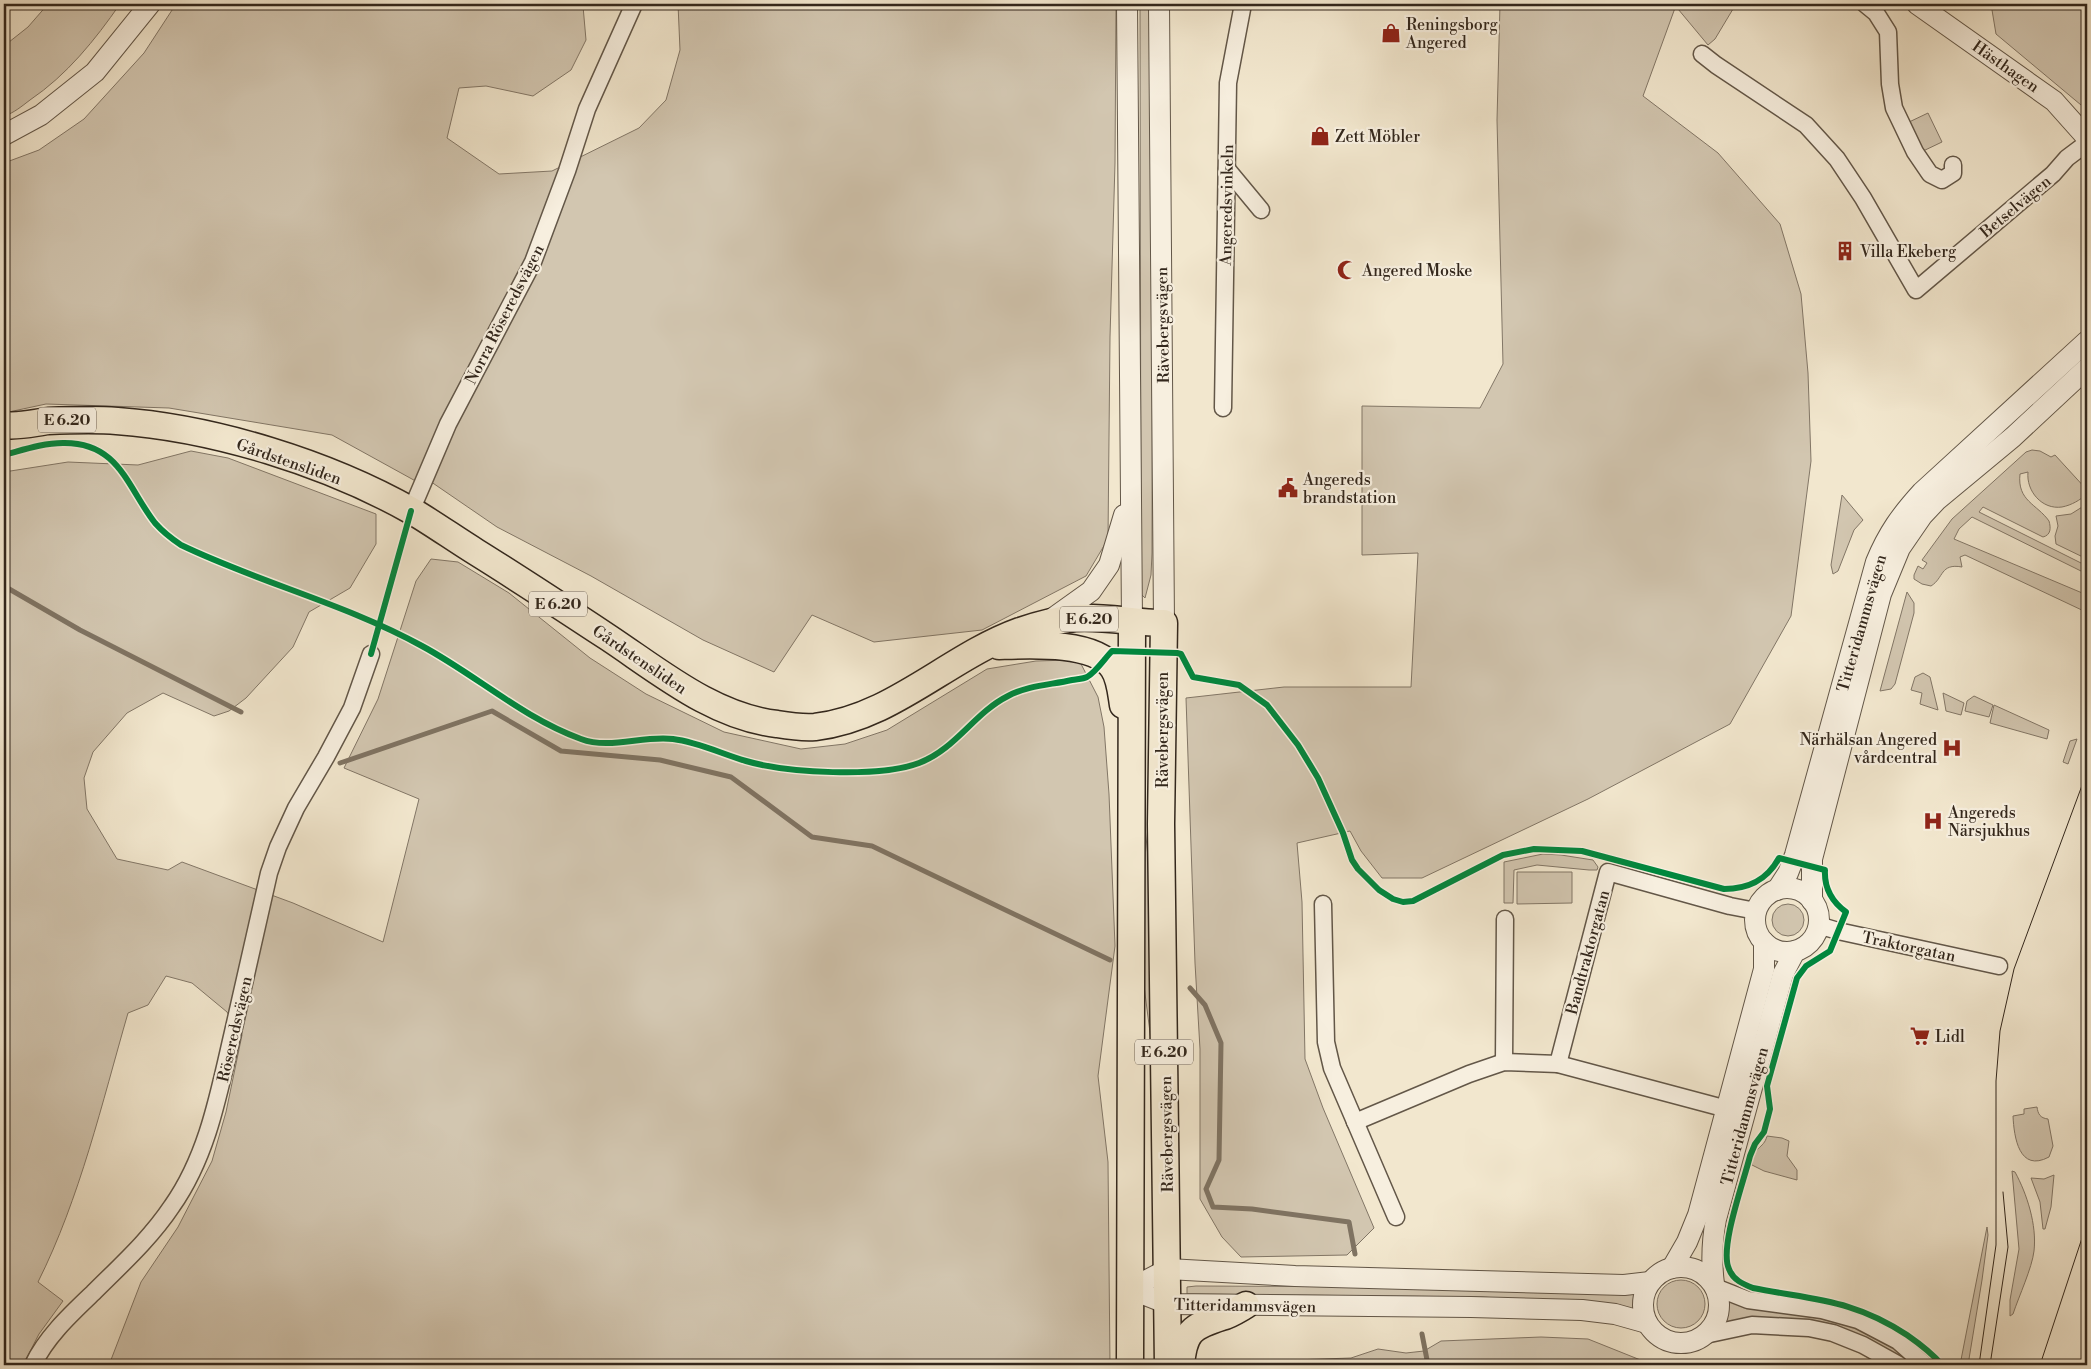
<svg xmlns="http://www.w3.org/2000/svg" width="2091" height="1369" font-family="'Libre Bodoni',serif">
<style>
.green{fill:#d2c6b0;stroke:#827666}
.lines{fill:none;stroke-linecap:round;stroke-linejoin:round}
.stream{stroke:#7f7362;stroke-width:5}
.minor-casing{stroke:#635748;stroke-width:19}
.tertiary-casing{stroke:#635748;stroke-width:22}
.trunk-casing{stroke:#33271c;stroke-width:29}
.minor{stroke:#f7efdf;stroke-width:16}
.tertiary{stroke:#f7efdf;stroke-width:20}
.trunk{stroke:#f2e7ce;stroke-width:26}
.tram{stroke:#33271c;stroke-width:1}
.cycleway-casing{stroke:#f7efdf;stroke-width:9}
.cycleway{stroke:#00873e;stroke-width:6}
.labels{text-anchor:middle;stroke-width:4.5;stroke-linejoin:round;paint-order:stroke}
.shield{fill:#f7efdf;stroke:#6e6356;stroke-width:1}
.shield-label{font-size:15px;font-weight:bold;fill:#33271c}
.poi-label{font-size:16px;fill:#33271c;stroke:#f7efdf;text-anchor:start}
.street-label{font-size:16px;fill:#33271c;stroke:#f7efdf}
</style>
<rect width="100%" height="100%" fill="#f2e7ce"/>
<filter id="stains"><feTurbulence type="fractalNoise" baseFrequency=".004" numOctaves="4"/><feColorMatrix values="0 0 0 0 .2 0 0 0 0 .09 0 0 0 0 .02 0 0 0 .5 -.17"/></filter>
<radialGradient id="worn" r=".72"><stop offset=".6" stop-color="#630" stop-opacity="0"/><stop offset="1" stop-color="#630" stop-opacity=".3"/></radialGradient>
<g class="green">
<path d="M48 4H120C95 40 67 75 30 100 22 106 14 113 4 116V46L28 27Z"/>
<polygon points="176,4 581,4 583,6 586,40 571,70 533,96 486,86 459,88 447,138 499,174 552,171 639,128 666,100 680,50 678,4 1116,4 1115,163 1110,337 1108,539 1086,576 982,630 874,642 812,615 774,672 703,640 591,576 497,527 424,477 421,484 332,435 169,408 46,404 4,413 4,163 39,150 84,119 144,53"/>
<polygon points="1140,4 1153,4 1152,553 1151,575 1145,598 1141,594"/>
<polygon points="1500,4 1736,4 1715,39 1708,45 1678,9 1675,8 1643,96 1718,153 1780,224 1801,294 1808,373 1811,461 1791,616 1730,724 1588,799 1422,878 1382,878 1361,851 1350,831 1297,843 1302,902 1305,1059 1323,1108 1374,1228 1347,1255 1241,1257 1222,1237 1200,1199 1200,1049 1195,963 1186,698 1284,687 1411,687 1418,553 1362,555 1362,406 1480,408 1503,364 1497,120"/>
<polygon points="1991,4 2087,4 2087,110 1996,34"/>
<polygon points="1928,113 1942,142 1921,152 1907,123"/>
<path d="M2032 450 2040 451 2051 457 2055 455 2087 490V494C2080 500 2072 505 2062 507 2042 510 2026 491 2028 472L2020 474C2017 501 2037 504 2049 521 2051 528 2051 535 2043 537L1983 507 1979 512 2087 566V574L1972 517 1959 529 1954 539 2087 595V616L2086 612 1965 555 1960 557 1962 567C1940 563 1944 578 1931 586L1922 584 1914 579V575L1918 566 1923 569 1927 563 1922 560 1952 519 2026 452Z"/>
<path d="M191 451 228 458 376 514V544L350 588 309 612 293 647 246 698 229 711 214 716 163 693 127 713 93 752 84 778 87 809 117 859 168 870 182 862 293 903 383 942 419 799 344 768 378 699 416 581 431 559 458 562 509 593 590 658 646 694 724 732 801 749 845 744 887 730 987 669 1036 661 1070 660 1080 662 1098 697 1104 727 1109 794 1115 946 1098 1076 1108 1162 1110 1365H109L141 1282 178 1227 212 1161 226 1112 242 1035 227 1012 192 983 166 976 148 1005 128 1013C102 1103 80 1198 38 1282L63 1301 39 1334 23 1365H4V472L68 462 138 465Z"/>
<polygon points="1842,495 1863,520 1854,530 1838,571 1833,574 1831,565"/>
<polygon points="2087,504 2087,559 2056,544 2055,536 2058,526 2056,516 2071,514"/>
<polygon points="1907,592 1914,603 1914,613 1895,684 1891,689 1880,691"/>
<polygon points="1923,673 1930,677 1938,710 1920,704 1922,693 1911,690 1915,677"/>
<polygon points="1943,693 1964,703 1961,715 1946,711"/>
<polygon points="1974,696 1993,705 1989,717 1965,711 1967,701"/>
<polygon points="1994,705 2049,730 2047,739 1990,723"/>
<polygon points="2077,739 2068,764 2063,762 2070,741"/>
<polygon points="1144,817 1149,867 1155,1071 1143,978"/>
<polygon points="1543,854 1561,855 1593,860 1598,867 1597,870 1589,870 1537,865 1514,870 1513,903 1504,903 1504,862"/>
<polygon points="1517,872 1572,872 1572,903 1517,904"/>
<circle cx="1788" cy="920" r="16"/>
<path d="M2037 1107C2038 1114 2040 1118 2048 1119L2053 1146 2049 1157C2019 1173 2014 1137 2013 1116L2024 1114V1109Z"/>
<path d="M1767 1136 1782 1138 1789 1141 1787 1156 1797 1170V1180L1764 1171 1752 1165C1752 1147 1764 1149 1767 1136Z"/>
<path d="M2012 1171 2015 1172C2027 1194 2037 1225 2034 1251 2032 1268 2019 1296 2013 1314L2010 1316V1300L2019 1249Z"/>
<polygon points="2054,1175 2051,1207 2045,1229 2043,1229 2040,1202 2031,1178 2044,1179"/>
<polygon points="1987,1227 1988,1235 1982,1280 1968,1365 1960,1365"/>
<circle cx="1681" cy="1304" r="24"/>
<polygon points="1196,1286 1423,1287 1638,1293 1636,1310 1483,1297 1187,1294 1187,1287"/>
<polygon points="1726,1299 1823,1315 1879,1336 1917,1365 1913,1365 1905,1360 1865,1340 1721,1324"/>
<polygon points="1541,1337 1588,1339 1653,1365 1275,1365 1293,1360 1351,1358 1378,1349 1406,1353 1424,1351 1441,1341"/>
<polygon points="1729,1362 1758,1363 1763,1365 1717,1365"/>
</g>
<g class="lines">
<g class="stream">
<polyline points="4,586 80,630 241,712"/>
<polyline points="340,763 492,711 561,751 660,760 731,777 812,837 872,846 1110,960"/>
<polyline points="1190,988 1205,1005 1221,1043 1219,1160 1206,1189 1213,1207 1252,1209 1349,1222 1355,1254"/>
<polyline points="1422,1334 1428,1365"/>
</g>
<defs>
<g id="minor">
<polyline points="1865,4 1876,13 1888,32 1890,84 1894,108 1915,152 1930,174 1942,180 1953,173 1953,165"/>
<polyline points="1702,54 1716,65 1806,125 1837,159 1863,198 1916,290 2053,174 2067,158 2087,143"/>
<polyline points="1227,169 1261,210"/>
<polyline points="1223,408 1228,83 1243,4"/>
<polyline points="411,511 448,424 533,262 567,171 587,109 634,4"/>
<polyline points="1323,904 1326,1042 1332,1068 1396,1217"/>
<polyline points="1818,925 1838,931 1999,966"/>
<polyline points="1504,1062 1505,919"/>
<polyline points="1558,1064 1608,872 1730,906 1756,911"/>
<polyline points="1355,1122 1469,1074 1504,1062 1558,1064 1727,1109"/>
<polyline points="1715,1287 1748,1300 1822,1310 1858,1320 1898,1341 1925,1365"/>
<polyline points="1705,1335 1752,1325 1809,1328 1833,1333 1863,1345 1899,1365"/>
<path d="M33 1365C46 1337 71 1314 93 1293 121 1265 150 1239 172 1206 208 1155 219 1092 233 1032 245 979 257 926 269 873L278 847 296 808 326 757 352 708 371 654"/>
</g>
<g id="tertiary">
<polyline points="1127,4 1132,622"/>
<polyline points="1159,4 1164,623"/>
<polyline points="1917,4 2054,101 2087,138"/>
<polyline points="4,135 41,115 95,72 150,4"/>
<polyline points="1049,621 1091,591 1109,565 1124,515"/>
<circle cx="1787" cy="920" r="32"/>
<path d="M1777 890 1788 873 1795 855 1876 562C1888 533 1901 515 1922 492L2087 341"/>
<polyline points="1812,901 1812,859 1881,594 1900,548 1922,516 1937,500 2013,437 2087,368"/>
<circle cx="1681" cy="1305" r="38"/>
<polyline points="1672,1268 1687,1242 1698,1215 1764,969 1764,942"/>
<path d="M1714 1284C1711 1261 1712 1241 1716 1219L1783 974 1795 951"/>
<polyline points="1130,1289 1168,1269 1295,1276 1624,1285 1650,1282"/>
<polyline points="1130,1289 1168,1304 1471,1307 1582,1310 1615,1314 1647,1323"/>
</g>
<g id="trunk">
<path d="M4 425C19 427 33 423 48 421 71 420 94 419 117 421 214 428 327 463 412 511 434 524 455 539 476 552 521 580 565 609 609 638 660 672 714 717 777 724 789 726 803 728 815 727 893 718 948 657 1020 631 1038 625 1057 620 1075 618 1105 616 1135 623 1164 623L1161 824 1168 1365"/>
<path d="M999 646C1029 645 1094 641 1113 668 1120 678 1121 692 1123 705"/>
<polyline points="1130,1365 1132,622"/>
<path d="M1181 1365C1184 1332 1191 1327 1222 1317 1230 1315 1239 1309 1246 1305"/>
</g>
</defs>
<use href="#minor" class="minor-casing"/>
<use href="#tertiary" class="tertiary-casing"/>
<use href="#trunk" class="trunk-casing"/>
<use href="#minor" class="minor"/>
<use href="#tertiary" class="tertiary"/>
<use href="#trunk" class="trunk"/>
<g class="tram">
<polyline points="2087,1192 2087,1143"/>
<polyline points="2083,1228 2087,1191"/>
<polyline points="1979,1365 1996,1245 1996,1081 2000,1031 2014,969 2087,772"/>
<polyline points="1990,1365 2008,1247 2003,1192"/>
<polyline points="2040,1365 2087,1223"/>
</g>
<defs>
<g id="cycleway">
<path d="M4 455C23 450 43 443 63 443 119 442 127 487 155 523 163 532 172 539 181 545 260 583 346 604 422 646 476 675 523 718 581 739 610 750 643 735 673 739 698 742 722 754 746 761 787 773 879 778 919 763 956 749 974 713 1008 696 1029 685 1050 685 1072 680 1077 679 1083 679 1087 677 1096 672 1105 658 1112 651L1177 653 1181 654 1193 677 1239 685 1267 705 1298 745 1318 778 1343 833 1352 860 1358 869 1379 890 1393 899 1403 902 1413 901 1503 855 1534 849 1582 851 1724 889C1749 889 1767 880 1779 858L1825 870C1824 888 1831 901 1846 912L1830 951 1806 966 1797 978 1767 1086 1770 1109 1764 1132 1755 1144 1750 1156C1744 1181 1719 1248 1729 1269 1733 1280 1743 1284 1753 1288 1813 1300 1853 1299 1907 1335 1920 1344 1932 1353 1942 1365"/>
<polyline points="371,654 411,511"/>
</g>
</defs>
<use href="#cycleway" class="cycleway-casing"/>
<use href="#cycleway" class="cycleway"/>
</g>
<defs>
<symbol id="shop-bare" viewBox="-9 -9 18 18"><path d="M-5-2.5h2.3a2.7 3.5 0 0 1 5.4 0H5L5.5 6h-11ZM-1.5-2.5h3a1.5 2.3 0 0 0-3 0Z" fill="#8f2418" stroke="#f7efdf" stroke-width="2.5" paint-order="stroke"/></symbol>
<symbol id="building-bare" viewBox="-9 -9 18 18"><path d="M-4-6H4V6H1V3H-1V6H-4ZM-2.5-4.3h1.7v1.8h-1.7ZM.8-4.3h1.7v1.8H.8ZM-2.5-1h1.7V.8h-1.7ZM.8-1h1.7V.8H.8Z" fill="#8f2418" stroke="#f7efdf" stroke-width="2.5" paint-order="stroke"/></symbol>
<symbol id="mosque-bare" viewBox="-9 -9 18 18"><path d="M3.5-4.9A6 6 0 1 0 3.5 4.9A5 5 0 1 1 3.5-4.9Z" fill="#8f2418" stroke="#f7efdf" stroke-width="2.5" paint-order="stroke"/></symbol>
<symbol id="civic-bare" viewBox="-9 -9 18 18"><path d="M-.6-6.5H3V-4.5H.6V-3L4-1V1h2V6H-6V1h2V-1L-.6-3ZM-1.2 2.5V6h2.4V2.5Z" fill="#8f2418" stroke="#f7efdf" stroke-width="2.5" paint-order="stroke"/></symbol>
<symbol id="hospital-bare" viewBox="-9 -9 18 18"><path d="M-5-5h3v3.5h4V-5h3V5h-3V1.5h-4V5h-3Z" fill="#8f2418" stroke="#f7efdf" stroke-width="2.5" paint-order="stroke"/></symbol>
<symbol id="supermarket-bare" viewBox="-9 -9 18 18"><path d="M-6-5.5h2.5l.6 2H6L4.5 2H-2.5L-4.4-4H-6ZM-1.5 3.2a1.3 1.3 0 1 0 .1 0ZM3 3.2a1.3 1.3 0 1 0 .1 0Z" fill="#8f2418" stroke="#f7efdf" stroke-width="2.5" paint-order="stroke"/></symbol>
</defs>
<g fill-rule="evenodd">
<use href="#shop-bare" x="1377" y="19" width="28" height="28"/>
<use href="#shop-bare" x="1306" y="122" width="28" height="28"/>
<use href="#building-bare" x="1831" y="237" width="28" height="28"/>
<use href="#mosque-bare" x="1333" y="256" width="28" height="28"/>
<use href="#civic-bare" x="1274" y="474" width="28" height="28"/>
<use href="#hospital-bare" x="1938" y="734" width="28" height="28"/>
<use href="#hospital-bare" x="1919" y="807" width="28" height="28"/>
<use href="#supermarket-bare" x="1906" y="1022" width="28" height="28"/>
</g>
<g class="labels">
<g class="shield">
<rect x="38" y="407.5" width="58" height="25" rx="4"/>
<rect x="529" y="591.5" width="58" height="25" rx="4"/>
<rect x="1060" y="606.5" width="58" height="25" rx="4"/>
<rect x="1135" y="1039.5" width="58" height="25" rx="4"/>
</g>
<g class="shield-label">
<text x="67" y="425">E 6.20</text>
<text x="558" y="609">E 6.20</text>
<text x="1089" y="624">E 6.20</text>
<text x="1164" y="1057">E 6.20</text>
</g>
<g class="poi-label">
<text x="1406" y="30">Reningsborg<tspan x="1406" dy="18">Angered</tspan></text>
<text x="1335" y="142">Zett Möbler</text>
<text x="1860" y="257">Villa Ekeberg</text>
<text x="1362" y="276">Angered Moske</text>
<text x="1303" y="485">Angereds<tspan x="1303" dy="18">brandstation</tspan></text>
<text x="1937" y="745" text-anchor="end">Närhälsan Angered<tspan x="1937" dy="18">vårdcentral</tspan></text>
<text x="1948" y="818">Angereds<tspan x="1948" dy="18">Närsjukhus</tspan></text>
<text x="1935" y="1042">Lidl</text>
</g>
<g class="street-label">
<text transform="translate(2006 66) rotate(35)" y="6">Hästhagen</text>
<text transform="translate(1226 205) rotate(-89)" y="6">Angeredsvinkeln</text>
<text transform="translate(2015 206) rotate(-40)" y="6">Betselvägen</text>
<text transform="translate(504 314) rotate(-63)" y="6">Norra Röseredsvägen</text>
<text transform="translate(1162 325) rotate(-91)" y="6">Rävebergsvägen</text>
<text transform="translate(289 461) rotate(19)" y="6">Gårdstensliden</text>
<text transform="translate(1861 623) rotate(-74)" y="6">Titteridammsvägen</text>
<text transform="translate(640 659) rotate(34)" y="6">Gårdstensliden</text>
<text transform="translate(1162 730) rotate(-90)" y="6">Rävebergsvägen</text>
<text transform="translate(1909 946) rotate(12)" y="6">Traktorgatan</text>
<text transform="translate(1587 952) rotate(-75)" y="6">Bandtraktorgatan</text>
<text transform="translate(234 1029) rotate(-77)" y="6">Röseredsvägen</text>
<text transform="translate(1744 1116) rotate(-75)" y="6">Titteridammsvägen</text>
<text transform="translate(1166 1134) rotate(-91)" y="6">Rävebergsvägen</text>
<text transform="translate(1245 1305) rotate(1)" y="6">Titteridammsvägen</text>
</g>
</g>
<rect width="2091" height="1369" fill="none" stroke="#f2e7ce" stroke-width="20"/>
<rect x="5" y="5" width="2081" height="1359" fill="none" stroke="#33271c" stroke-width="2.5"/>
<rect x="10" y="10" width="2071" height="1349" fill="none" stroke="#33271c"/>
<rect width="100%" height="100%" filter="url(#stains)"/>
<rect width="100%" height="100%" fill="url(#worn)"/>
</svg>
